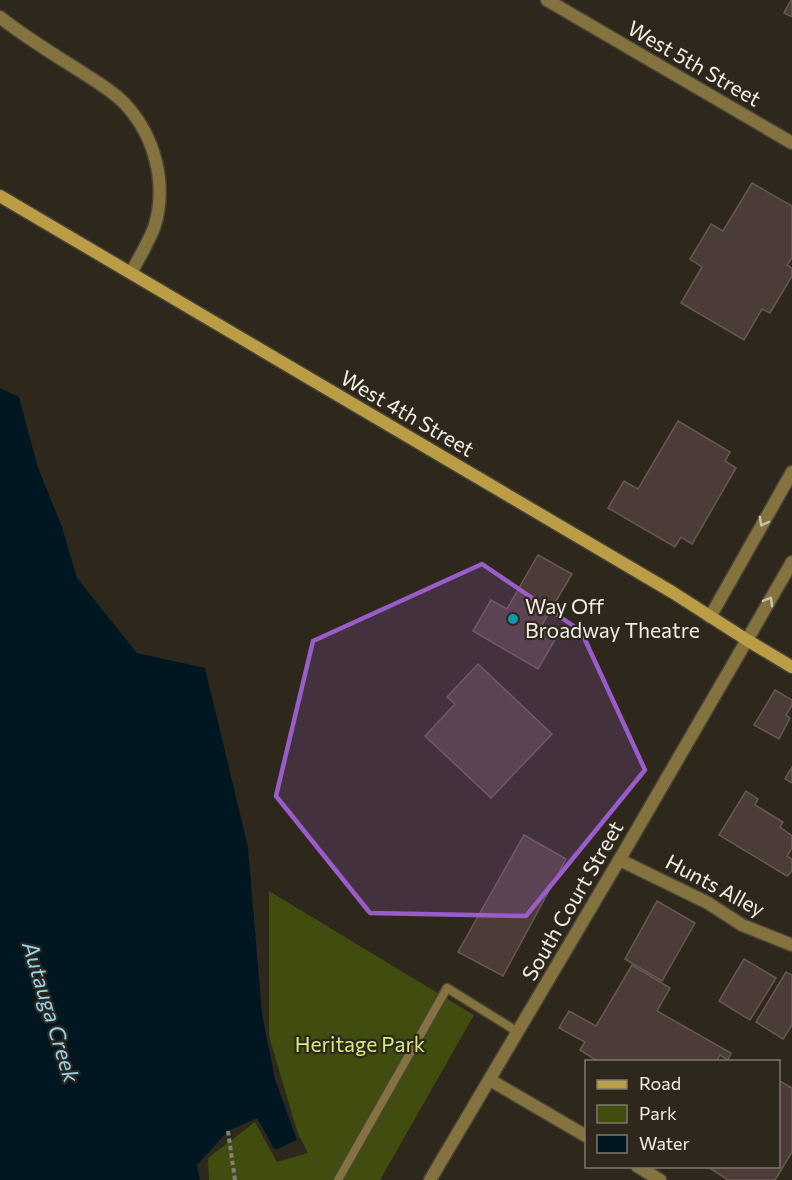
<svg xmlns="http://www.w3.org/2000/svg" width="792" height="1180" font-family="Commissioner,sans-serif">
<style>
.green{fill:#414c0f}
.water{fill:#001722}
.building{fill:#4b3c37;stroke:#685853;stroke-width:1.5}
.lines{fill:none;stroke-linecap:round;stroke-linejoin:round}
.service-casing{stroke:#4a4438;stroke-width:11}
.minor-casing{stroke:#4a4438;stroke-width:15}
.tertiary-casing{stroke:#4a4438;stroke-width:15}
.secondary-casing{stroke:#4a4438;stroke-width:15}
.path{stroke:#847f75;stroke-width:4;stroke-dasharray:4.5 3;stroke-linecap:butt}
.service{stroke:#85733f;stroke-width:8}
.minor{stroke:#85733f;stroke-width:12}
.tertiary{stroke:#85733f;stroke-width:12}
.secondary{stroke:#ba9d45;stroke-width:12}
.oneway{stroke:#ccc3ac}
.marked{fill:#995cc9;fill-opacity:0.2;stroke:#995cc9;stroke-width:4.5;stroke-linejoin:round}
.culture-dot{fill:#0f9aa8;stroke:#2e281c;stroke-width:2}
.labels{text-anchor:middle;stroke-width:4.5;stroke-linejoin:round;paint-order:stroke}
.street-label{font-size:21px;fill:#f3eee6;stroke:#2e281c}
.poi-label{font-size:21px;fill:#f3eee6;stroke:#2e281c;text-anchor:start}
.park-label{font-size:21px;fill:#d4eb81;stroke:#2e281c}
.water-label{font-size:22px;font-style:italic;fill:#8fd4f2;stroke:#2e281c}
</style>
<rect width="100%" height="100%" fill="#2e281c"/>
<polygon class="green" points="269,891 474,1015 380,1180 209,1180 208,1158 255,1122 277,1162 308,1153 298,1134 269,1036"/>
<polygon class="water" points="0,388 19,397 38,468 62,527 77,578 137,653 205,668 248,847 262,1014 275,1079 297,1140 275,1150 257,1118 228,1131 197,1165 200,1180 0,1180"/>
<g class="building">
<polygon points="791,0 792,0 792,17 784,13"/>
<polygon points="752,183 792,206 792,258 787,265 792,268 792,276 770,313 762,309 744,340 681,303 702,267 690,259 711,224 723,231"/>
<polygon points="678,421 730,452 725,461 736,468 692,544 681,537 675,547 608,508 624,481 638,489"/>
<polygon points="538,555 572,574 540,628 556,638 538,669 473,631 491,600 507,609"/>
<polygon points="478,664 552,734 491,798 425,736 455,704 447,697"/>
<polygon points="775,690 792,700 792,705 786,715 790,718 779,739 754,725"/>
<polygon points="792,767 792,783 785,779"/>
<polygon points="746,791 758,799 755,805 783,822 780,827 792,836 792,848 787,856 792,859 792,871 787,876 719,835"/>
<polygon points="524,835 566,859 503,976 458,952"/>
<polygon points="657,901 695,923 662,981 625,959"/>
<polygon points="744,959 776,978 750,1020 719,1001"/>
<polygon points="632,965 670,988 657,1011 731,1053 728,1060 720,1055 716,1062 599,1062 580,1050 585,1042 559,1028 569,1011 596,1026"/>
<polygon points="786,972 792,975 792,1025 783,1039 756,1022"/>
<polygon points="778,1080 792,1088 792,1152 775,1180 728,1180 708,1167 778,1166"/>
</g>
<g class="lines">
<defs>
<polyline id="service" points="338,1180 447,988 518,1032"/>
<g id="minor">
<polyline points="547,0 792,143"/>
<polyline points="620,860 708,903 742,925 792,945"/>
<polyline points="490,1080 586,1136"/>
<polyline points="637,1166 660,1180"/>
<polyline points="430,1180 628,845 747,640"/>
</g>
<g id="tertiary">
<path d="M0 17C25 37 53 54 80 71 95 81 112 90 125 104 155 136 168 185 154 228 148 243 139 258 131 273"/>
<polyline points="710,617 792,472"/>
<polyline points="747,640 792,562"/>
</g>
<polyline id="secondary" points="0,196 672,592 747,640 792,667"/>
</defs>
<use href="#service" class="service-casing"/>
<use href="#minor" class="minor-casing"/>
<use href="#tertiary" class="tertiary-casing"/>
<use href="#secondary" class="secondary-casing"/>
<polyline class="path" points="228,1131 235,1180"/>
<use href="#service" class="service"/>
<use href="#minor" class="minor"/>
<use href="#tertiary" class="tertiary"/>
<use href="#secondary" class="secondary"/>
</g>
<defs><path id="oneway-chevron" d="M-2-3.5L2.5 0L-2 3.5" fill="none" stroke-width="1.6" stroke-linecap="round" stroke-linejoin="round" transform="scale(1.5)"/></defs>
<g class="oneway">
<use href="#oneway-chevron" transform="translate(763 522) rotate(119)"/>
<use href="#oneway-chevron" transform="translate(769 601) rotate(-60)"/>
</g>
<path class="marked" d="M482 564 581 631 645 770 526 916 370 913 276 796 313 641Z"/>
<circle class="culture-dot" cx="513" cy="619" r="6"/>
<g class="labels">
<g class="street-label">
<text transform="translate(694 64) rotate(30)" y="7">West 5th Street</text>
<text transform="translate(407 414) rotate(30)" y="7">West 4th Street</text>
<text transform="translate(715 886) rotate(28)" y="7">Hunts Alley</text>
<text transform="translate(573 901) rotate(-60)" y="7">South Court Street</text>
</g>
<g class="poi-label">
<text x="525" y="614">Way Off<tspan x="525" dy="24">Broadway Theatre</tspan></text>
</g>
<g class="park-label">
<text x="360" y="1052">Heritage Park</text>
</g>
<g class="water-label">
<text transform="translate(51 1012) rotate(73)" y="8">Autauga Creek</text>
</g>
</g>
<rect x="585" y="1060" width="195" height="108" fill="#2e281c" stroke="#7d776d" stroke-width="1.5"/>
<rect x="597" y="1080" width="30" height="9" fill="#ba9d45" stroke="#7d776d" stroke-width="1.5"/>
<text x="639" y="1090" font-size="18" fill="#f3eee6">Road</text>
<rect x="597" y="1105" width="30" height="18" fill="#414c0f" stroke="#7d776d" stroke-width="1.5"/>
<text x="639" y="1120" font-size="18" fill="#f3eee6">Park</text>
<rect x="597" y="1135" width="30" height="18" fill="#001722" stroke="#7d776d" stroke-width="1.5"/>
<text x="639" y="1150" font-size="18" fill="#f3eee6">Water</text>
</svg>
